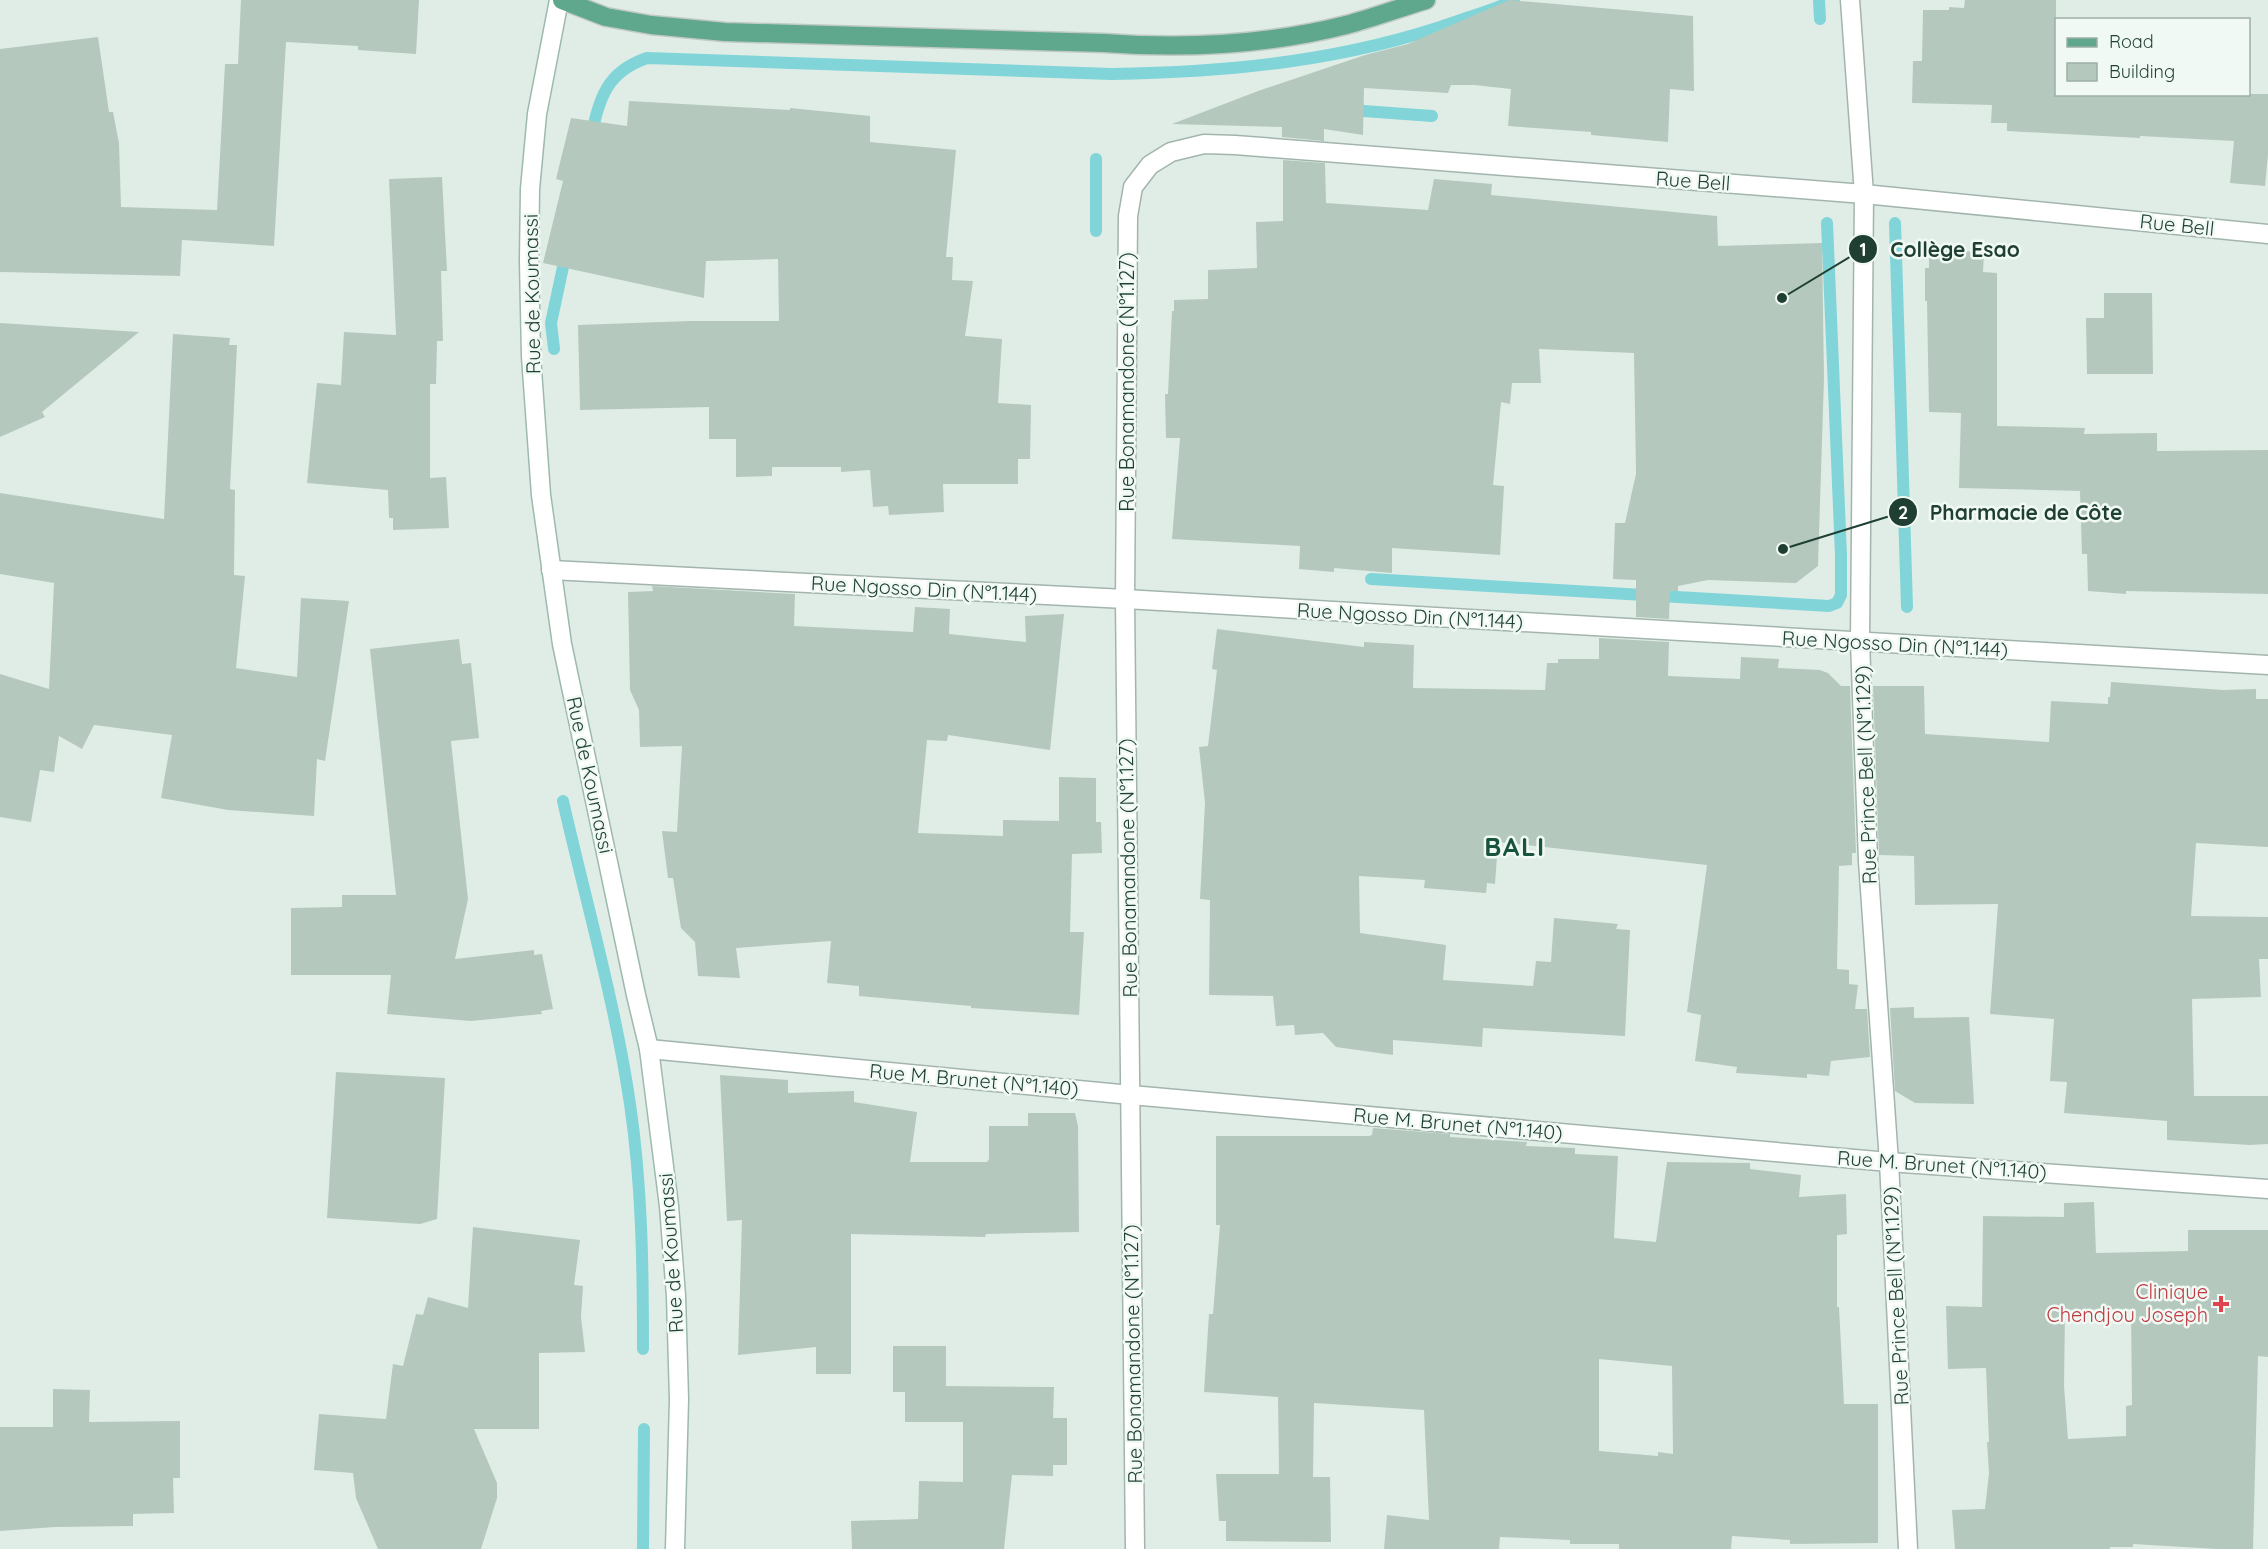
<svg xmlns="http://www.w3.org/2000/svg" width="2268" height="1549" font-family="Quicksand,sans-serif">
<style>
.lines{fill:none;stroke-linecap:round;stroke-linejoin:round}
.stream{stroke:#81d5d8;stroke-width:12}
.building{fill:#b5c8be;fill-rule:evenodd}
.minor-casing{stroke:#a2b5ad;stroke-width:21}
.secondary-casing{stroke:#9dbaac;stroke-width:21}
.primary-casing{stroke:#c0c9c6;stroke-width:21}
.minor{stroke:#fff;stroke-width:18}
.secondary{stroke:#fff;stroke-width:18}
.primary{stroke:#5fa78d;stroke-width:18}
.health-dot{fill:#e0444e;stroke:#f1f9f4;stroke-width:2}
.labels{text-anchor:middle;stroke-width:5;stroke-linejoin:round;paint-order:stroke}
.street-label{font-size:20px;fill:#1f3f33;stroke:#f1f9f4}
.health-label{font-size:20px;fill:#be3a42;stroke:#f1f9f4;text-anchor:end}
.district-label{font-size:26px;font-weight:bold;letter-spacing:1.5px;fill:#18533e;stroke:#f1f9f4}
.leader{fill:none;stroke:#1f3f33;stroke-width:2}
.callout-dot{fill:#1f3f33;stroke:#f1f9f4;stroke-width:2}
.mark-label{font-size:18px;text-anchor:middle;font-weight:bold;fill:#fff}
.callout-label{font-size:21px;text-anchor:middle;font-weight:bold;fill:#1f3f33;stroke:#f1f9f4;stroke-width:5;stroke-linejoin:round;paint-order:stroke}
</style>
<rect width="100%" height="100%" fill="#e0ede6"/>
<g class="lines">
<g class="stream">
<polyline points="1819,0 1820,19"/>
<polyline points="1350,110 1432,116"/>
<path d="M591 136C600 98 606 72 647 58L1112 74C1231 72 1345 61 1458 21 1477 14 1497 9 1514 0"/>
<polyline points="1096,159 1096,231"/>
<polyline points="1895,223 1907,607"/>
<polyline points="554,349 551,323 566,253"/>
<polyline points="1371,579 1829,606 1837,603 1841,595 1841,555 1827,223"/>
<path d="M563 801C586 902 615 1002 630 1104 642 1185 643 1267 643 1349"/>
<polyline points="643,1549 644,1429"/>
</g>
</g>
<g class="building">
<polygon points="241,0 419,0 416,54 358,50 358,46 286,42 274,246 182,240 180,276 0,272 0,49 98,37 109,112 113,112 119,143 121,207 217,210 225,64 238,64"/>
<polygon points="1509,0 1693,16 1694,91 1670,89 1668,142 1591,135 1591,132 1508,126 1511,89 1474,85 1451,85 1448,93 1364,88 1363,135 1324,129 1324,141 1282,137 1282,127 1172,124 1258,91 1365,55 1408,44"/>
<polygon points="1965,0 2056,0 2056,94 2268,94 2268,155 2265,186 2230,183 2234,141 2140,136 2140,138 2007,131 2007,123 1991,123 1992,105 1912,103 1913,61 1922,61 1923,10 1949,10 1949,7 1964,8"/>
<polygon points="629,101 790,110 790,108 870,116 870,142 956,150 946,257 953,257 952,280 973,281 965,336 1002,339 998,403 1031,405 1030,459 1018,459 1018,484 943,484 944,512 889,515 888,506 873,507 870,470 841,472 841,467 772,467 772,476 736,477 736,439 709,439 709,407 580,410 578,325 690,321 779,321 778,259 706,261 704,298 543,263 563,181 556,179 571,118 627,126"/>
<polygon points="1283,160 1325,163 1326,203 1428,210 1434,179 1492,184 1491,195 1717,216 1718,246 1822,243 1824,378 1818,566 1796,583 1708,580 1678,586 1678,591 1670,591 1669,619 1636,617 1636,580 1613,579 1615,523 1625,523 1636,474 1634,353 1539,349 1541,383 1512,383 1510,404 1501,402 1493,485 1504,486 1500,555 1392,548 1392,573 1334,568 1334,572 1299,569 1300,546 1172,539 1180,438 1166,438 1165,394 1168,394 1172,311 1174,311 1174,300 1208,299 1208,270 1257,268 1256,222 1283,221"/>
<polygon points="442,177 447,271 441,271 443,341 437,341 436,384 430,384 430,478 446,477 449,528 393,530 393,518 389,518 388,490 307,483 317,383 341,385 344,332 396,335 389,179"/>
<polygon points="1929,250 1984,252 1983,272 1997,273 1997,426 2085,428 2084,434 2157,433 2157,451 2268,450 2268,594 2126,591 2126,594 2088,591 2087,554 2082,554 2080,491 1959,488 1961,413 1929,412 1927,301 1925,301 1925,268 1929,268"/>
<polygon points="2104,293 2152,293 2153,374 2087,374 2086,318 2104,318"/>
<polygon points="0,323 139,332 42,412 45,417 0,437"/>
<polygon points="173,334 230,338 229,345 237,345 230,489 235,490 234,575 245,576 236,668 297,677 301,598 349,601 325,761 317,759 314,816 228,810 161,798 172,735 94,725 82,749 59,736 54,772 40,770 31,822 0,817 0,674 49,689 54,583 0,574 0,493 164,519"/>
<polygon points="652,586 795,594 794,626 913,632 915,607 950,609 949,634 1026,642 1025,616 1064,614 1050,750 948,735 947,741 927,740 918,833 1003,836 1003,820 1059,821 1059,777 1096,778 1096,822 1101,822 1102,853 1072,854 1070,932 1084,932 1079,1015 971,1008 971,1006 859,996 859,986 827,983 831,941 736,948 740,978 698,976 695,942 681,928 673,878 668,878 662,831 677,832 682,746 640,747 639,710 630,690 628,592 653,591"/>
<polygon points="1217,629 1364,647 1364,642 1414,645 1413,688 1545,690 1547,663 1558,663 1558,659 1599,659 1599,638 1669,642 1668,676 1740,679 1741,657 1779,659 1778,668 1820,670 1828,673 1841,686 1850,686 1856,853 1852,853 1852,865 1839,866 1837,969 1849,970 1849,984 1858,985 1855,1009 1867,1009 1870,1057 1831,1061 1829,1076 1807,1074 1807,1078 1736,1073 1737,1067 1695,1061 1701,1015 1687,1012 1707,865 1498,842 1495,884 1487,883 1486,893 1424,888 1425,880 1359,876 1360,933 1446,945 1443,980 1533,986 1536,961 1551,962 1554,918 1618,924 1616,929 1630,930 1625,1036 1483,1028 1482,1047 1393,1040 1393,1055 1336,1047 1323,1033 1295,1035 1294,1025 1276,1026 1273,996 1209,995 1210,900 1200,899 1205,803 1199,747 1208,746 1217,670 1212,669"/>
<polygon points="459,639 462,664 471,663 479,738 451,741 468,899 455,959 534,950 534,955 542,954 553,1009 541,1011 542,1014 471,1021 387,1014 391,975 291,975 291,908 342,907 342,895 396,895 370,649"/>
<polygon points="2111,682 2223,690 2256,689 2256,699 2268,699 2268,847 2196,843 2191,916 2268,917 2268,959 2259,959 2261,997 2192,999 2194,1096 2268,1096 2268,1144 2250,1145 2167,1140 2167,1121 2064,1113 2067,1082 2050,1081 2054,1019 1990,1014 1998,904 1915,905 1914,856 1879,855 1873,686 1924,686 1925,734 2049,742 2051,701 2108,704 2108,697 2110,697"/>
<polygon points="1914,1007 1914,1018 1969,1017 1974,1104 1915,1103 1895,1091 1890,1008"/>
<polygon points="336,1072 445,1078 437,1219 420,1224 327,1218"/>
<polygon points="720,1075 788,1080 788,1093 854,1091 854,1102 917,1112 910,1162 987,1162 989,1159 989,1126 1028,1126 1028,1113 1075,1113 1078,1126 1079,1232 986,1234 985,1237 851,1234 851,1374 816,1374 816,1347 738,1355 742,1220 727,1221"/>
<path d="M1373 1128 1450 1134V1137L1527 1142 1526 1146 1575 1148V1154L1618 1156 1614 1238 1656 1242 1667 1162 1750 1163V1169L1801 1175 1799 1197 1846 1194 1847 1234 1837 1235V1307H1839L1844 1404H1878V1543L1790 1544V1540L1732 1536 1731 1549H1619V1544H1570V1540L1500 1537 1499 1549H1384L1387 1515 1429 1520 1424 1410 1314 1403 1313 1477H1330L1331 1542 1226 1541V1521H1219L1216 1474H1279L1278 1397 1204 1392 1209 1314H1213L1220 1225H1216V1136H1369L1372 1135ZM1599 1359 1672 1366 1673 1454 1658 1452V1456L1599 1451Z"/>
<path d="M2094 1202 2096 1253 2188 1251V1230H2268V1357L2258 1356 2253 1549H2217L2133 1544V1547H2110V1549H1955L1952 1510 1985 1509 1989 1473 1987 1442H1989L1986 1368 1948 1369 1946 1306 1982 1307 1983 1216 2064 1217V1203ZM2131 1309 2132 1405 2126 1406V1436L2068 1439 2064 1386 2065 1310Z"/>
<polygon points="473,1227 580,1240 574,1285 583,1286 581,1317 585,1352 539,1353 539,1429 474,1429 497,1483 497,1498 481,1549 378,1549 356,1498 353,1473 314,1470 319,1414 386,1419 393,1364 403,1366 416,1314 423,1315 428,1297 468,1308"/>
<polygon points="893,1346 946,1346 946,1386 1054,1387 1053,1418 1067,1418 1067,1465 1053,1465 1053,1476 1012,1475 1004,1549 852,1549 851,1521 918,1519 919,1481 963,1482 963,1422 905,1422 905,1392 893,1392"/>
<polygon points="53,1389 90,1390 89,1422 180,1421 180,1478 173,1478 174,1513 133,1514 133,1526 55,1527 0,1531 0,1427 53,1427"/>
</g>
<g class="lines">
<defs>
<g id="minor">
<polyline points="1850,0 1864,194 1860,641 1868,861 1889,1162 1908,1549"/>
<polyline points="551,570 1125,599 2268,665"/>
<polyline points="649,1049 1131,1095 1889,1162 2268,1189"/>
<polyline points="1135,1549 1125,599 1128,216 1133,187 1150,165 1171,152 1204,144 1235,145 1864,194 2268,234"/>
</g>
<polyline id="secondary" points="559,0 537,114 530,189 529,261 531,356 541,495 562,644 636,995 649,1049 669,1206 676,1296 679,1399 675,1549"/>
<path id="primary" d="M562 0 606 17 651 25 725 32 1104 43C1184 49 1267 45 1346 25 1373 18 1399 8 1426 0"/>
</defs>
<use href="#minor" class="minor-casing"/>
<use href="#secondary" class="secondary-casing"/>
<use href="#primary" class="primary-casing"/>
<use href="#minor" class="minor"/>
<use href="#secondary" class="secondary"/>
<use href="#primary" class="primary"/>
</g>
<path class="health-dot" d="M2218 1295h6v6h6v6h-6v6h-6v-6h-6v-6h6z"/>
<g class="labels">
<g class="street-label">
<text transform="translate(1693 181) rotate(4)" y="7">Rue Bell</text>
<text transform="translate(2177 225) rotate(6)" y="7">Rue Bell</text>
<text transform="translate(532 294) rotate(-91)" y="7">Rue de Koumassi</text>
<text transform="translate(1127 382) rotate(-90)" y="7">Rue Bonamandone (N°1.127)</text>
<text transform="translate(924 589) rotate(3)" y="7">Rue Ngosso Din (N°1.144)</text>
<text transform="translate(1410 616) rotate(3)" y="7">Rue Ngosso Din (N°1.144)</text>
<text transform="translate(1895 644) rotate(3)" y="7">Rue Ngosso Din (N°1.144)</text>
<text transform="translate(590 775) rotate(78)" y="7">Rue de Koumassi</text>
<text transform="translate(1866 775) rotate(-92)" y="7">Rue Prince Bell (N°1.129)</text>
<text transform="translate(1128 868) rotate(-91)" y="7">Rue Bonamandone (N°1.127)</text>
<text transform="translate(974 1080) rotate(5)" y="7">Rue M. Brunet (N°1.140)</text>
<text transform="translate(1458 1124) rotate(5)" y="7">Rue M. Brunet (N°1.140)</text>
<text transform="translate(1942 1165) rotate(4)" y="7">Rue M. Brunet (N°1.140)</text>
<text transform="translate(671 1253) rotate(-94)" y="7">Rue de Koumassi</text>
<text transform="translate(1896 1296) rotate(-93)" y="7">Rue Prince Bell (N°1.129)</text>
<text transform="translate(1133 1354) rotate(-91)" y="7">Rue Bonamandone (N°1.127)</text>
</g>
<g class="health-label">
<text x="2208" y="1299">Clinique<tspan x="2208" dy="23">Chendjou Joseph</tspan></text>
</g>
<g class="district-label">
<text x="1515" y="856">BALI</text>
</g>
</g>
<path class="leader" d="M1782 298L1863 249M1783 549L1903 512"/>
<g class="callout-dot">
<circle cx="1782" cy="298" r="6"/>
<circle cx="1783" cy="549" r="6"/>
<circle cx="1863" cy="249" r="15"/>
<circle cx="1903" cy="512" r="15"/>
</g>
<g class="mark-label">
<text x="1863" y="256">1</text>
<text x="1903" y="519">2</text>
</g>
<g class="callout-label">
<text x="1955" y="257">Collège Esao</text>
<text x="2026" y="520">Pharmacie de Côte</text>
</g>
<rect x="2055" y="18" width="195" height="78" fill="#f1f9f4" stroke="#9dafa7" stroke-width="1.5"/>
<rect x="2067" y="38" width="30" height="9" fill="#5fa78d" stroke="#9dafa7" stroke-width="1.5"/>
<text x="2109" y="48" font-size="18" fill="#1f3f33">Road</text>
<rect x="2067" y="63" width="30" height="18" fill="#b5c8be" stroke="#9dafa7" stroke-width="1.5"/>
<text x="2109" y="78" font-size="18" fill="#1f3f33">Building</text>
</svg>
